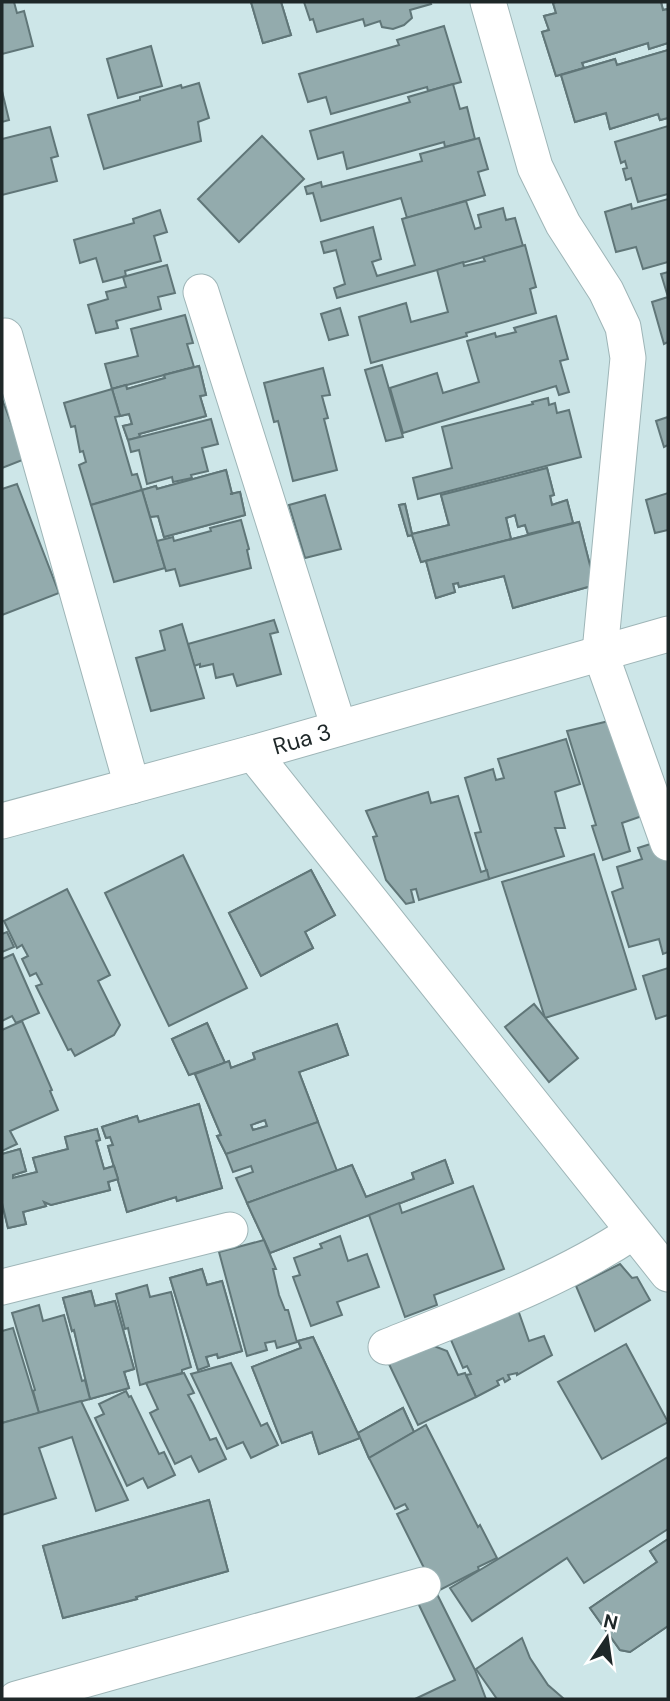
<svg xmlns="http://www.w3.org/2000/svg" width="670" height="1701" font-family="'DM Sans',sans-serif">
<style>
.building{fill:#93abad;stroke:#607678;stroke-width:2;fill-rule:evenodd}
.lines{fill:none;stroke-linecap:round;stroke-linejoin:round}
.minor-casing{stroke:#9eb5b7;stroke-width:37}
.minor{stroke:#fff;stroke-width:35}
.labels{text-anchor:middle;stroke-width:7;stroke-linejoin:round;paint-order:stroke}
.street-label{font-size:23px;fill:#1e2728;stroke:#fff}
</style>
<rect width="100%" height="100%" fill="#cde6e8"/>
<g class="building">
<polygon points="2,2 14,2 17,13 24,11 33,46 2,54"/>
<polygon points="251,2 281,2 291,35 263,43"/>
<polygon points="251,2 281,2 291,35 263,43"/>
<polygon points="304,2 430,2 431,4 410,10 412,18 404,25 393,29 382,27 380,21 365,26 363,19 317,32 313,19 310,20"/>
<polygon points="556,2 661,2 663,10 668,9 668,43 649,49 648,43 582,63 584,68 556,76 542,32 549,30 544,16 556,13 553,3"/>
<polygon points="556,2 661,2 663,10 668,9 668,43 649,49 648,43 582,63 584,68 556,76 542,32 549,30 544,16 556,13 553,3"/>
<polygon points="444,26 461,82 428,91 427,87 331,114 326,97 308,102 299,74 399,45 397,40"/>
<polygon points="151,46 162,86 118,98 107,59"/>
<polygon points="668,50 668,118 660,120 658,114 610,129 606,113 575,122 561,75 615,59 617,65"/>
<polygon points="668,50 668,118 660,120 658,114 610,129 606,113 575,122 561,75 615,59 617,65"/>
<polygon points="199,83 209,118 198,122 201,141 104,169 88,115 140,100 140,97 181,85 182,88"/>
<polygon points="453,84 460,109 467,107 475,139 445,147 444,142 347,169 343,152 318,159 310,131 410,102 408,97"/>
<polygon points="2,91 9,120 2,122"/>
<polygon points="668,126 668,194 638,202 631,178 626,180 623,169 627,168 625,161 621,163 615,142"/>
<polygon points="50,127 58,156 51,158 57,181 2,195 2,139"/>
<polygon points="262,136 304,179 239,242 198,199"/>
<polygon points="479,138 488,169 478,172 485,195 407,218 401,198 321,221 313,193 307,194 305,187 321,182 322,187 422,161 420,154"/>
<polygon points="668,199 668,262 643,269 636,247 616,252 605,212 631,204 632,209"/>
<polygon points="466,201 475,229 481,227 478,215 503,208 506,220 515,218 523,246 337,298 334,288 345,284 336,250 324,253 321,242 373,227 381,259 372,262 377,276 415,265 402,219"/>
<polygon points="160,210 167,232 154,236 161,261 125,271 126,276 103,282 96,258 80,263 74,240 134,223 133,219"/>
<polygon points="525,245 536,287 530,289 536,313 466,333 467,336 371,363 359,317 406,303 411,322 448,312 437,270 463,262 464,266 485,261 483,257"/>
<polygon points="167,265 175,293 158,297 161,309 116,321 118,328 96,333 88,305 108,299 106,292 126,287 123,277"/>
<polygon points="668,272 668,342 664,344 652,302 668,297 661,274"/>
<polygon points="340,308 348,335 329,340 321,314"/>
<polygon points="185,315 193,343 187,344 194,367 112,389 105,364 138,356 131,329"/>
<polygon points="556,316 568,359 560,361 569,392 559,395 556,386 403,433 390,388 437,373 443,393 479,382 467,341 495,333 496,337 516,332 514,328"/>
<polygon points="382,365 403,437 386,441 365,370"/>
<polygon points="199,366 206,395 200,396 206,416 139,434 140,437 128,440 123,426 132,424 129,414 120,416 112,389 126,385 127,389 165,378 164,375"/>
<polygon points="199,366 206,395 200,396 206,416 139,434 140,437 128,440 123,426 132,424 129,414 120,416 112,389 126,385 127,389 165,378 164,375"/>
<polygon points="323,368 330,395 322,396 328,418 324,419 337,470 293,481 278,421 274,422 264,383"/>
<polygon points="112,389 120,416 115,417 132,475 137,474 142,490 91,505 79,465 86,462 83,451 80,452 75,426 71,427 64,403"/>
<polygon points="548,398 549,405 555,403 557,413 569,410 581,457 418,499 413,478 452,468 442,427 533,404 532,402"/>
<polygon points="2,399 25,459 2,468"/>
<polygon points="668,417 668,445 664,447 656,421"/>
<polygon points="211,419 218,444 202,448 208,471 191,475 192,478 173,482 172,477 147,484 139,450 131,452 128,440"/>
<polygon points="547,468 554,495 550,496 552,505 567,500 573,523 528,534 525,525 518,527 515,515 506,518 511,539 421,562 412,535 408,536 399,505 405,504 412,534 449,525 441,495"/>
<polygon points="547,468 554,495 550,496 552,505 567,500 573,523 528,534 525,525 518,527 515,515 506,518 511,539 421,562 412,535 408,536 399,505 405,504 412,534 449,525 441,495"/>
<polygon points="226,470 232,494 230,494 240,492 245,515 164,537 158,516 150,517 142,490 156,486 157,489"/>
<polygon points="226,470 232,494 230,494 240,492 245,515 164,537 158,516 150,517 142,490 156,486 157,489"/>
<polygon points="17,484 59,593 2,615 2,489"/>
<polygon points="142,490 165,568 114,582 91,505"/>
<polygon points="668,493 668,530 655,533 646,500"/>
<polygon points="325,495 341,549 305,558 289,505"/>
<polygon points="241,520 249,549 247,550 251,568 180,586 175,569 166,571 157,541 173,537 174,541 211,531 210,528"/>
<polygon points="579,522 595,585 513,608 504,576 459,587 458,583 453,584 455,592 436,598 426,561"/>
<polygon points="579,522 595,585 513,608 504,576 459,587 458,583 453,584 455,592 436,598 426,561"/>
<polygon points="274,620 278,632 270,634 281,674 237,686 233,674 216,678 213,664 200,667 200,664 194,666 188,644"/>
<polygon points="182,624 204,698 151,711 136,658 165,650 160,631"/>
<polygon points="609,721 651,813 622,823 630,851 603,860 592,826 596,825 567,731"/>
<polygon points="566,739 580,784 555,792 565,828 555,828 564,856 489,879 475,833 481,832 465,778 493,769 496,780 504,778 498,759"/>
<polygon points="428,792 431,803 458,796 481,872 487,870 489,879 419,900 416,889 411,890 414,902 406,904 386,880 373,837 377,836 366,811"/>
<polygon points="663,840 668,855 668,952 663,954 659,939 629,947 612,892 623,888 617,867 642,859 638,848"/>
<polygon points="594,854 636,989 545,1018 502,882"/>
<polygon points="183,855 247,988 169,1026 105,893"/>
<polygon points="311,870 335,915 305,932 313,948 261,976 229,913"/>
<polygon points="311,870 335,915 305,932 313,948 261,976 229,913"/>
<polygon points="67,889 110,975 98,981 120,1025 114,1035 75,1056 71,1049 68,1050 36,986 42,984 36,973 30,976 22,959 28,956 22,945 17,948 4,921"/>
<polygon points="7,932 14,947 2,952 2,934"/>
<polygon points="13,954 39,1013 16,1023 12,1016 2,1021 2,959"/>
<polygon points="668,968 668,1015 656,1019 643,976"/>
<polygon points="534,1004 578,1058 549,1082 505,1027"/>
<polygon points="22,1021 52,1090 50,1091 58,1110 10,1131 17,1144 2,1151 2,1030"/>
<polygon points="207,1023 225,1063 189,1075 172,1039"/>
<polygon points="207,1023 225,1063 189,1075 172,1039"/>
<path d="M337 1024 348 1055 299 1072 318 1122 226 1154 217 1136 221 1135 195 1074 229 1061 231 1068 255 1059 253 1053ZM265 1120 267 1126 253 1130 251 1125Z"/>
<path d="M337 1024 348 1055 299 1072 318 1122 226 1154 217 1136 221 1135 195 1074 229 1061 231 1068 255 1059 253 1053ZM265 1120 267 1126 253 1130 251 1125Z"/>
<polygon points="199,1104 222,1188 177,1201 176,1197 127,1212 108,1146 113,1145 110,1137 106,1138 102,1127 137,1116 139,1122"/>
<polygon points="199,1104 222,1188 177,1201 176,1197 127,1212 108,1146 113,1145 110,1137 106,1138 102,1127 137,1116 139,1122"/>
<polygon points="318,1122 337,1171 247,1203 236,1178 253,1172 251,1166 233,1172 226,1154"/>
<polygon points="97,1129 100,1140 96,1141 104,1169 114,1166 118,1179 108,1182 110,1190 51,1205 44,1202 46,1206 23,1212 26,1224 8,1228 2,1203 2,1154 20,1149 26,1171 13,1175 13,1178 37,1172 33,1158 68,1149 65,1137"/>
<polygon points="97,1129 100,1140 96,1141 104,1169 114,1166 118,1179 108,1182 110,1190 51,1205 44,1202 46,1206 23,1212 26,1224 8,1228 2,1203 2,1154 20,1149 26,1171 13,1175 13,1178 37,1172 33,1158 68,1149 65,1137"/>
<polygon points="445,1160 453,1183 270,1253 247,1203 352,1165 366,1197 414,1179 412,1173"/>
<polygon points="445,1160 453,1183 270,1253 247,1203 352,1165 366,1197 414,1179 412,1173"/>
<polygon points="473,1186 504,1269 434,1295 437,1305 405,1317 369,1215 399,1203 402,1213"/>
<polygon points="340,1236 348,1261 367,1254 379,1287 337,1302 342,1315 311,1326 293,1277 300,1275 294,1258 322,1248 320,1244"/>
<polygon points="264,1240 276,1269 273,1269 279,1295 285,1310 288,1310 297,1342 277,1348 275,1341 265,1343 267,1350 247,1356 219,1252"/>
<polygon points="620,1264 632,1278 637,1277 650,1300 595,1331 576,1286"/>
<polygon points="202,1269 207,1285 222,1281 242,1351 218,1358 217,1354 206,1357 209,1366 198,1370 170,1278"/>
<polygon points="202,1269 207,1285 222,1281 242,1351 218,1358 217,1354 206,1357 209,1366 198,1370 170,1278"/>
<polygon points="147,1285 150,1297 171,1292 191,1367 182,1370 182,1373 140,1385 128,1328 125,1329 116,1294"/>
<polygon points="91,1291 95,1306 115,1301 134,1369 124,1372 129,1388 90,1399 74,1330 72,1331 63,1298"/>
<polygon points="91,1291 95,1306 115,1301 134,1369 124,1372 129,1388 90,1399 74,1330 72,1331 63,1298"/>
<polygon points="39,1305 43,1321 64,1315 82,1381 85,1380 90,1399 39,1413 33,1391 35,1390 12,1313"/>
<polygon points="517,1307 529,1341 544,1336 552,1355 517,1375 517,1373 508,1375 510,1379 505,1382 503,1378 497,1381 499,1385 476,1397 466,1375 471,1374 467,1366 463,1368 451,1340"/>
<polygon points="13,1328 39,1413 2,1423 2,1331"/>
<polygon points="313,1337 360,1438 319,1454 312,1432 282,1443 252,1367 301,1348 298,1341"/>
<polygon points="313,1337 360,1438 319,1454 312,1432 282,1443 252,1367 301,1348 298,1341"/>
<polygon points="626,1344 668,1422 602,1459 558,1382"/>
<polygon points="434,1346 447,1351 458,1375 465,1373 476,1397 418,1425 388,1362"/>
<polygon points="231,1363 261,1426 267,1423 278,1445 251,1458 243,1442 227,1449 191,1374"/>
<polygon points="184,1373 194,1393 188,1395 193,1404 210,1440 216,1438 226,1459 199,1472 191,1456 175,1464 150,1413 158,1409 146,1383"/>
<polygon points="126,1391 129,1397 131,1396 159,1454 164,1452 175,1475 148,1488 143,1478 127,1486 95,1418 104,1414 99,1404"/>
<polygon points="81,1401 128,1500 96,1511 72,1437 39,1448 56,1498 2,1515 2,1423"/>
<polygon points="403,1408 414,1432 369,1458 358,1433"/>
<polygon points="403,1408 414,1432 369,1458 358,1433"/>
<polygon points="426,1425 478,1527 480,1525 497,1558 478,1567 479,1570 436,1592 397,1514 408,1509 405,1504 395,1509 369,1458"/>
<polygon points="668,1457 668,1529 584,1583 567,1558 472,1621 450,1588"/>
<polygon points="209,1500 228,1571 136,1597 137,1599 63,1618 43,1546"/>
<polygon points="209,1500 228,1571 136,1597 137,1599 63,1618 43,1546"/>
<polygon points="668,1539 668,1626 630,1652 620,1650 590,1608 657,1562 650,1551"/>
<polygon points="668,1539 668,1626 630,1652 620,1650 590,1608 657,1562 650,1551"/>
<polygon points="427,1574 475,1670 486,1699 415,1699 455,1680 407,1580"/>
<polygon points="522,1638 530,1658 548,1685 563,1698 562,1699 497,1699 476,1669"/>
</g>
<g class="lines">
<defs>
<g id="minor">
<polyline points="488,2 535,167 563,224 606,291 623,327 628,358 600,652 668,843"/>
<polyline points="201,292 339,728"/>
<polyline points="2,338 5,336 132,786"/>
<polyline points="253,753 668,1274"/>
<polyline points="2,821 253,753 668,634"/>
<polyline points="2,1287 230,1230"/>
<path d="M386 1347C470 1313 558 1282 633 1232"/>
<polyline points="16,1699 423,1585"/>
</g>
</defs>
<use href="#minor" class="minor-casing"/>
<use href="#minor" class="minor"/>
</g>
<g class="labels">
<g class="street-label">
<text transform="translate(302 739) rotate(-16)" y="8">Rua 3</text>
</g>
</g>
<rect width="670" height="1701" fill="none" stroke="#1e2728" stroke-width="7"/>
<g transform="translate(607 1638) rotate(13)" stroke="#ffffff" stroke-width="5" paint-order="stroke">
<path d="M0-5L12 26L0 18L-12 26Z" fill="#1e2728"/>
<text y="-10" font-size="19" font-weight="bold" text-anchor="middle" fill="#1e2728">N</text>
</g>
</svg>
